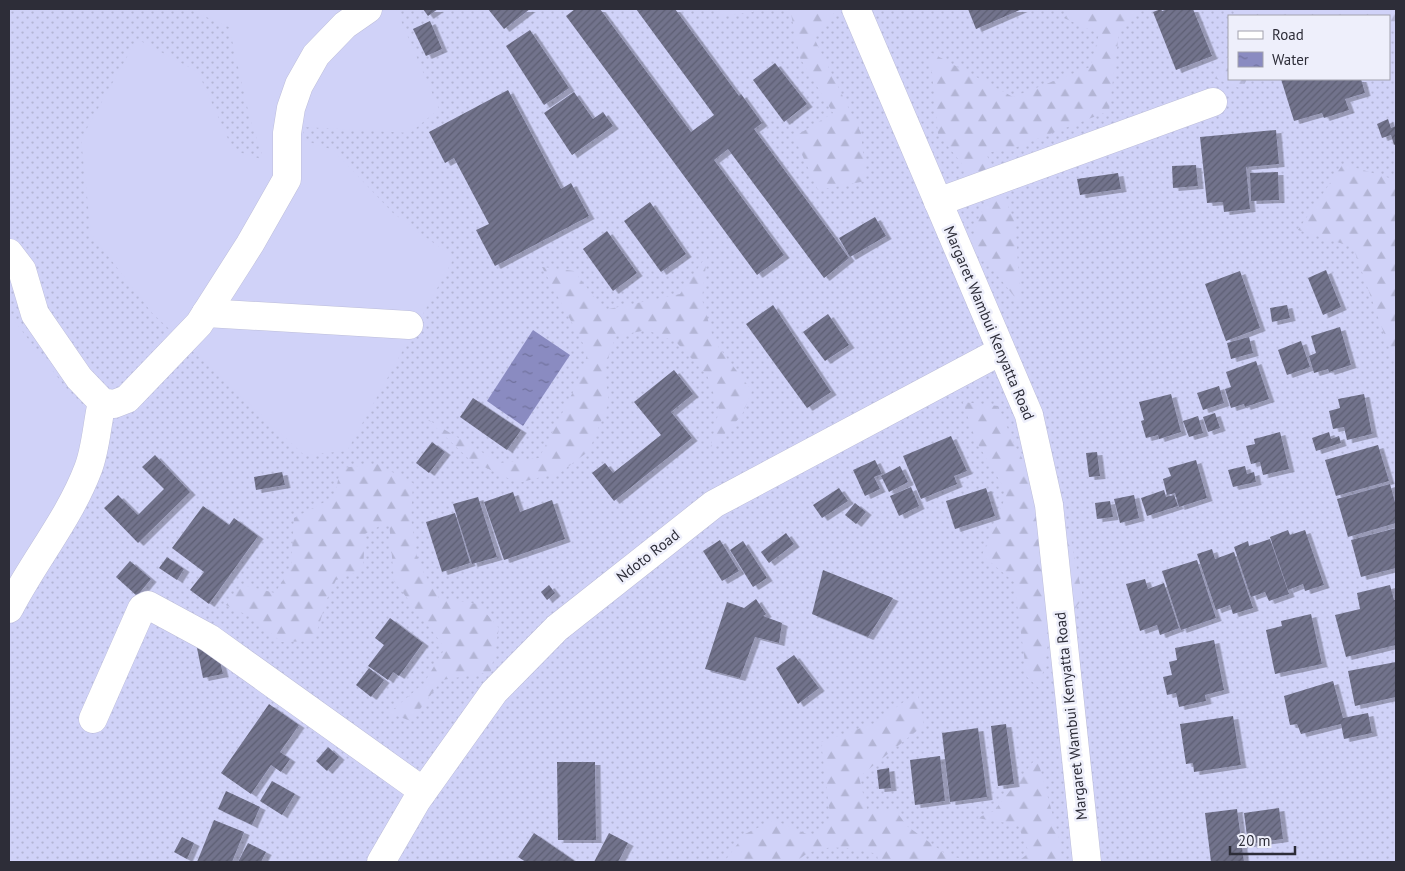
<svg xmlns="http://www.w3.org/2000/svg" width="1405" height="871" font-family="'PT Sans',sans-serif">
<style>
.grass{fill:url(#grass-dots);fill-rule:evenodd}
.forest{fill:url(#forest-firs)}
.pitch{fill:#d0d2f8}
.water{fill:url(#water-ripples)}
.building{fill:url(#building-hatch);filter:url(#shadow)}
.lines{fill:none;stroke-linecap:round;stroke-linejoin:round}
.minor-casing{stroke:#bdbeda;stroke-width:29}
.minor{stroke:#fff;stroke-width:28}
.labels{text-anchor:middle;stroke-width:5;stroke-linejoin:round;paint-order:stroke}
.street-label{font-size:15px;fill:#2d2d38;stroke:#eeeffb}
</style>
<defs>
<pattern id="grass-dots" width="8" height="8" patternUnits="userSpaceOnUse" patternTransform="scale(1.25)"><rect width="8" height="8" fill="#d0d2f8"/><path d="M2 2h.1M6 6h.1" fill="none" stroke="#b3b5d5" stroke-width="1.8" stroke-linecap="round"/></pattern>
<pattern id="forest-firs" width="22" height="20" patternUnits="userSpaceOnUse" patternTransform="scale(1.25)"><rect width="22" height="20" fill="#d0d2f8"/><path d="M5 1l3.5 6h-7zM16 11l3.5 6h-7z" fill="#b3b5d5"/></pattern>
<pattern id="water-ripples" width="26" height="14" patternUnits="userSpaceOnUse" patternTransform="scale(1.25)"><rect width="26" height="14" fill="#8a8bc1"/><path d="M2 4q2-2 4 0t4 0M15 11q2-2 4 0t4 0" fill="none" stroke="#71729e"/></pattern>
<pattern id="building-hatch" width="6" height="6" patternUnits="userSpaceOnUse" patternTransform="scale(1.25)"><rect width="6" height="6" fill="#72738c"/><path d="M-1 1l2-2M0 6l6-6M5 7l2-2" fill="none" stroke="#5e5f73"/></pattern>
<filter id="shadow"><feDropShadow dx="5.5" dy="3" stdDeviation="0" flood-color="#0004"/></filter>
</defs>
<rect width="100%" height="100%" fill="#eeeffb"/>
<path class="grass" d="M9 9H1396V862H9ZM1229 16H1389V79H1229Z"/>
<g class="forest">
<polygon points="712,9 754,9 753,12 719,16"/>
<polygon points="790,9 837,9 814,38 861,133 866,181 818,190 794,137 833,113 800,58"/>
<polygon points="1073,9 1143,9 1119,33 1109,111 1014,148 986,153 1015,223 1021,305 971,242 987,195 938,134 930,52 1013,97 1090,67 1099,34 1064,18"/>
<polygon points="1232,9 1396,9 1396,32 1389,30 1389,16 1236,16"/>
<polygon points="1229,56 1229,79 1247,79 1242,89 1214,78"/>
<polygon points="1343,164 1396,180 1396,367 1353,247 1298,230"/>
<polygon points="707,255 702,299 714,341 752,391 742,415 710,450 719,409 707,375 676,342 647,330 616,336 604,369 609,402 589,451 561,472 518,483 470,460 427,419 500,463 539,458 573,392 588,353 542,267 574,271 604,310 680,294"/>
<polygon points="963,402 998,406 1017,450 1070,536 1083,598 1048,644 1040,689 1027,677 1014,582 982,555 1007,493 976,441"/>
<polygon points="377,464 413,483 411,519 418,563 439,598 478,604 499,628 491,672 442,680 411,721 389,713 424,683 445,648 394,581 389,521 365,534 363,570 336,580 327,599 314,641 281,642 255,619 226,605 243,585 275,593 291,567 294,518 334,497 341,468"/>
<path d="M917 692 924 725 859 777 867 809 896 811 907 826 947 855 973 862H878L877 854C849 848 819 840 796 862H724L745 834 774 820 811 836 831 823 821 742 875 723Z"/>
<polygon points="1037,757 1059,838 1060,862 1017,862 1029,853 1018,825 977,818 994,811"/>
</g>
<g class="pitch">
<polygon points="188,9 396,9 439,109 410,133 303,127 304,140 333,150 393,213 454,258 347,451 304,455 152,313 91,234 81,139 137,39 198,72 233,150 264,160 250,119 229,27"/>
<polygon points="9,314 96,427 9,609"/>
</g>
<polygon class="water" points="533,330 570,355 523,426 487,401"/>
<g class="building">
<polygon points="423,9 438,9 428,16"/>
<polygon points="488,9 530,9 504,29"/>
<polygon points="575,9 600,9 691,132 714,115 636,9 675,9 739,96 741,94 762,123 754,129 849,258 824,278 728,149 714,160 784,255 757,275 566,16"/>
<polygon points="968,9 1022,9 976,29"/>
<polygon points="1161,9 1162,11 1168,9 1193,9 1212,56 1176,70 1153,12"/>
<polygon points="430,21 442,49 426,56 413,29"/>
<polygon points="530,30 569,88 544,105 506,46"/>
<polygon points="775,63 807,104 784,122 753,80"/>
<polygon points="1281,79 1361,79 1365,93 1345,99 1349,110 1324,118 1322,113 1294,121"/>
<polygon points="508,90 561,189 571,183 589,216 495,266 476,230 489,224 454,158 445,163 429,132"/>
<polygon points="574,92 593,119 603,112 613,126 572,155 544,113"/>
<polygon points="1388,119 1391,128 1396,126 1396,144 1394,145 1391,135 1382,138 1377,124"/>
<polygon points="1276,130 1279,164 1246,167 1250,209 1224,212 1223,202 1207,203 1200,137"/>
<polygon points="1196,165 1198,186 1173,188 1172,166"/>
<polygon points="1278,172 1279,200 1251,201 1250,173"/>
<polygon points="1118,173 1121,189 1080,195 1077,179"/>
<polygon points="650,202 686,254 661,272 624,221"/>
<polygon points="875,217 886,236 850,257 839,238"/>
<polygon points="607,231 637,273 613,291 583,249"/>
<polygon points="1326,270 1341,307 1323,315 1308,278"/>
<polygon points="1240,271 1260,328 1226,341 1205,284"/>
<polygon points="773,305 831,392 807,408 746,324"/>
<polygon points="1287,305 1290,318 1272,322 1270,308"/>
<polygon points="828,314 849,345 825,361 803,332"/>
<polygon points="1340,327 1351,365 1329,372 1328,369 1314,373 1309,356 1316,353 1311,336"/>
<polygon points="1249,337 1253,353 1231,359 1227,343"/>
<polygon points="1301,341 1310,367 1287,375 1278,350"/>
<polygon points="1256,361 1269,399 1245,407 1244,404 1231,408 1225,389 1231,387 1226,372"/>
<polygon points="674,370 693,394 671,412 692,438 614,501 592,473 605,463 613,473 661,435 634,402"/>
<polygon points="1219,386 1224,403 1203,410 1197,393"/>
<polygon points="1171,394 1181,432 1159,439 1158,435 1146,438 1141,421 1144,420 1139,402"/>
<polygon points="1364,394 1372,434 1347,440 1344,427 1333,429 1329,411 1340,408 1338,399"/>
<polygon points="473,398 521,430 507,450 460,417"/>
<polygon points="1215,413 1220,428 1208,432 1203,417"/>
<polygon points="1198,416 1203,433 1189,437 1183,421"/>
<polygon points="1280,432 1289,469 1263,475 1260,462 1251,464 1246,446 1255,444 1254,439"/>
<polygon points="1329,432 1331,439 1339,436 1341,443 1316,451 1312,438"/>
<polygon points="951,436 967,471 954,476 957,484 921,499 903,456"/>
<polygon points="432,442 445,452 429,473 416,463"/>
<polygon points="1378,445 1389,481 1336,496 1325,460"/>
<polygon points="1097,452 1100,476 1089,477 1086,453"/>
<polygon points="155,455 190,492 138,543 104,508 118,495 138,515 164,489 142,467"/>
<polygon points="875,460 882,474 874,477 880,489 865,496 853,470"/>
<polygon points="1196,460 1207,498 1179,507 1175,493 1167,495 1163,479 1171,476 1168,468"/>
<polygon points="900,466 908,482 889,492 881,476"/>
<polygon points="1245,466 1247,474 1254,472 1256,482 1233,487 1228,470"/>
<polygon points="282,472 285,485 256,490 254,477"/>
<polygon points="1390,484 1396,506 1396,523 1348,537 1337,499"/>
<polygon points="911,487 919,506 899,516 890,496"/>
<polygon points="839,488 848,501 822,518 813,505"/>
<polygon points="986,488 995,516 955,529 946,501"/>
<polygon points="1164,490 1166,497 1174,495 1178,506 1147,516 1141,498"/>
<polygon points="513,492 520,512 552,500 565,539 504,560 484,502"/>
<polygon points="1134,495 1139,518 1120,523 1114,499"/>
<polygon points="478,497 497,557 472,564 453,504"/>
<polygon points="1110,501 1113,517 1097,519 1095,503"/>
<polygon points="855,503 866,512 856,524 845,515"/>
<polygon points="203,506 229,525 234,518 258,536 209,604 190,590 204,572 172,548"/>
<polygon points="455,513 470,563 442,572 426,522"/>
<polygon points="1396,528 1396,568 1361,577 1351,540"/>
<polygon points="1288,530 1290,535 1305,530 1324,585 1305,591 1303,584 1288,590 1270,537"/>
<polygon points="786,533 794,544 769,563 761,552"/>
<polygon points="1270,539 1289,594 1269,601 1265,592 1251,597 1234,547 1248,541 1249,546"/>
<polygon points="720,540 739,571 722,581 703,551"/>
<polygon points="743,541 767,578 753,587 730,550"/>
<polygon points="1212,549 1215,559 1234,552 1253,608 1233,614 1230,605 1216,610 1197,554"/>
<polygon points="167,557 184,569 177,580 159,568"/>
<polygon points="1197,560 1216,618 1181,630 1162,571"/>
<polygon points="130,561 151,579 137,596 116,577"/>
<polygon points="823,570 893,598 868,637 812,614"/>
<polygon points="1145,579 1148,589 1164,583 1179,628 1160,635 1157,625 1140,631 1126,584"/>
<polygon points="549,585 555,593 547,600 541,592"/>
<polygon points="1390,585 1394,600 1396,599 1396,645 1346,657 1335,615 1360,609 1357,593"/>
<polygon points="756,599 766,614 763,616 782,623 779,643 755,637 740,678 705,669 727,602 744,608"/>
<polygon points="1311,614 1322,664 1275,674 1266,630 1282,626 1281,621"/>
<polygon points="390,618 423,643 399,676 393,672 388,680 368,666 384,645 375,638"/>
<polygon points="1214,640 1224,690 1205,695 1206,701 1179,707 1176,693 1167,695 1163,677 1172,675 1169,662 1177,660 1175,648"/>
<polygon points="216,644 223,674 203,678 197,648"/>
<polygon points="794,655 819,688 798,704 776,668"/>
<polygon points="1396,662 1396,697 1355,706 1348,671"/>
<polygon points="369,668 384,680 371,697 356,685"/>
<polygon points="1333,681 1343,718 1368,713 1372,733 1344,739 1341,724 1301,734 1297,724 1290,725 1284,696"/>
<polygon points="269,704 299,725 280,752 290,759 281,772 271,765 251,794 221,773"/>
<polygon points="1233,716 1241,765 1194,772 1193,763 1186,764 1180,724"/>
<polygon points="1006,724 1014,784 998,786 991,726"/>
<polygon points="978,728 987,797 950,802 942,733"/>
<polygon points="328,747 339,757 327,771 316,761"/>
<polygon points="940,756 945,801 915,805 910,760"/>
<polygon points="557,762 595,762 596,840 558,840"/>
<polygon points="889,768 891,788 879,789 877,770"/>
<polygon points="272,781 295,794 282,815 260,801"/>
<polygon points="226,791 260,807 252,825 218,809"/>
<polygon points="1279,808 1283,839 1248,844 1244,813"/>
<polygon points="1237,809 1244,862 1211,862 1205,813"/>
<polygon points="214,820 244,832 232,862 197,862"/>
<polygon points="534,833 576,862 526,862 518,857"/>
<polygon points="609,833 628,843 618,862 594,862"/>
<polygon points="182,837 194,843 187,859 174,852"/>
<polygon points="248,843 266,852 261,862 238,862"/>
</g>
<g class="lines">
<defs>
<g id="minor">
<polyline points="856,9 1029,415 1049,505 1087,862"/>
<polyline points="938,202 1213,102"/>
<polyline points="9,253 22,270 35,314 79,378 102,402 114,404 127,399 199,324 250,244 287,179 287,133 291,108 299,85 316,55 345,25 368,9"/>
<polyline points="206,313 409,325"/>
<path d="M9 609C33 562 69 519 88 469 96 449 97 423 102 402"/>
<polyline points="93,719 142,608 148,605 209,638 423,791"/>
<polyline points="381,862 417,800 494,692 557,628 714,504 1001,351"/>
</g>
</defs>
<use href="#minor" class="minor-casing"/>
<use href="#minor" class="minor"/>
</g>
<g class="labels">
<g class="street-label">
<text transform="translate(989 323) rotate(67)" y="5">Margaret Wambui Kenyatta Road</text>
<text transform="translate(648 556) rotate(-38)" y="5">Ndoto Road</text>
<text transform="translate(1071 716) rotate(-96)" y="5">Margaret Wambui Kenyatta Road</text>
</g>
</g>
<rect width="1405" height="871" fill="none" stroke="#2d2d38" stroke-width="20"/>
<rect x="1228" y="15" width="162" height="65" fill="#eeeffb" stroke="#a1a1ad"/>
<rect x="1238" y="31" width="25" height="8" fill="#ffffff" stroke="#a1a1ad"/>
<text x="1272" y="40" font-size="15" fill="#2d2d38">Road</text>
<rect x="1238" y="52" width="25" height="15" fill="url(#water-ripples)" stroke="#a1a1ad"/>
<text x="1272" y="65" font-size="15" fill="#2d2d38">Water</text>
<path d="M1230 846v8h65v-8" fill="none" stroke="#2d2d38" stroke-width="2.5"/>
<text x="1238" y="846" font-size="15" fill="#2d2d38" stroke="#eeeffb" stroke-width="4" paint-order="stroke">20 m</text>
</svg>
